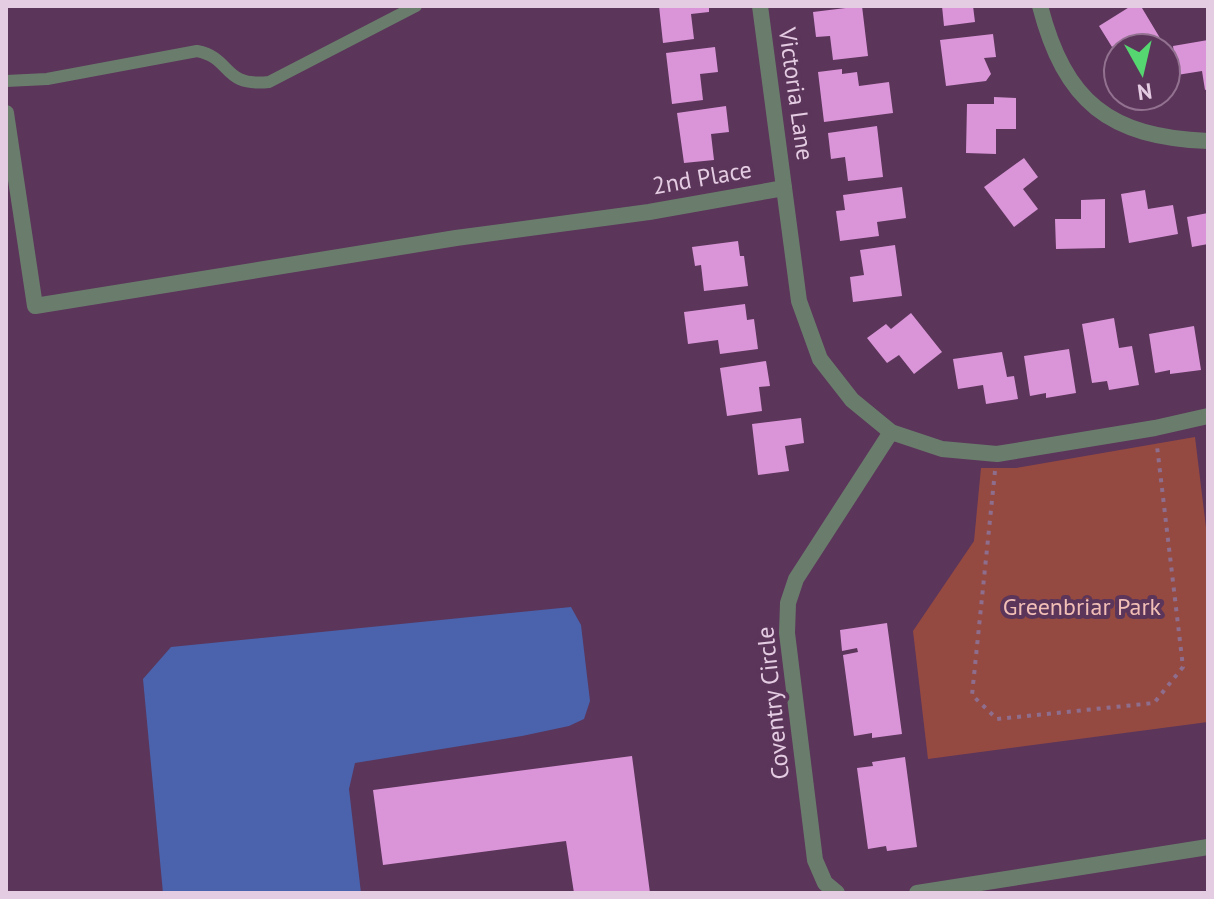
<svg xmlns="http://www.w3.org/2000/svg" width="1214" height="899" font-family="'PT Sans',sans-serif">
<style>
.green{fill:#954a41}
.water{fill:#4a63ac}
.building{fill:#da95d8}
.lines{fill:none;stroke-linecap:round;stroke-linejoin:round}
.path{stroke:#8e6d8d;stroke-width:4;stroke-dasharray:4 6;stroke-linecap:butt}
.service{stroke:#6a7d6c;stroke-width:12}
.minor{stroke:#6a7d6c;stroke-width:16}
.labels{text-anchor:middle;stroke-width:8;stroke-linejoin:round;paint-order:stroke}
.street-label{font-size:24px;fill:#e4cce2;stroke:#5b355a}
.park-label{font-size:24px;fill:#f2bfb7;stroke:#5b355a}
</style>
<rect width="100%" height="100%" fill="#5b355a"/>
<polygon class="green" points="1195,437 1208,544 1208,722 928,759 913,631 974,541 981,468 1016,468"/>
<polygon class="water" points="571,607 581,625 590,701 584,719 569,726 522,736 355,763 349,789 361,893 163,893 143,679 171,647"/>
<g class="building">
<polygon points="659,6 709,6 709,12 691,14 694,39 663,43"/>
<polygon points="862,6 868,56 833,60 830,36 816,37 813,12"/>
<polygon points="942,6 973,6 975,22 944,26"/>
<polygon points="1131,6 1142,8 1163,43 1155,48 1125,48 1121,41 1112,47 1099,26"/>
<polygon points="993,34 996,57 984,58 991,74 986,81 946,86 940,40"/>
<polygon points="1208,40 1208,89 1205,90 1202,71 1177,75 1173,46"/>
<polygon points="715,47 718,72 700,74 703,100 672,104 666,53"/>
<polygon points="842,69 842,74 857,72 859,86 889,82 893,113 824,122 818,72"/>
<polygon points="994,97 1016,98 1016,129 996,129 996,154 966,153 967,104 994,104"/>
<polygon points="726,106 729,132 711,134 714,160 684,163 677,113"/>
<polygon points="877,126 883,177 848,181 845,157 831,159 828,133"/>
<polygon points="1024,158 1038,177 1023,189 1038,209 1014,227 984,187"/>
<polygon points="902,187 906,218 877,222 879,236 840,241 836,211 845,210 843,195"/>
<polygon points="1145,190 1148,209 1173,205 1178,234 1129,243 1121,194"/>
<polygon points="1105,199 1105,248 1056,249 1055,219 1081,219 1081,200"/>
<polygon points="1208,213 1208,244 1192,247 1187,217"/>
<polygon points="738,241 740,256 744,256 748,286 704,291 701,265 695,266 692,247"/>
<polygon points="895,245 902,296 853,302 850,277 864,275 860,250"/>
<polygon points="745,304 747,320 754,319 758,349 720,354 718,340 688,344 684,312"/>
<polygon points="911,313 942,352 914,374 899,355 887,363 867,338 886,324 891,329"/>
<polygon points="1114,318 1119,348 1132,346 1139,385 1109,390 1107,381 1092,383 1082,324"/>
<polygon points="1194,326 1201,370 1170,374 1170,370 1155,373 1149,334"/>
<polygon points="1069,349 1076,393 1046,398 1046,393 1030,396 1024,356"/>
<polygon points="1002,352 1007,377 1014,376 1018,399 986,404 983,385 958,389 953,359"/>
<polygon points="766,361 770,386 759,387 762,411 727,416 720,368"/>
<polygon points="801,418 804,443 785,446 789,471 758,475 752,424"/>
<polygon points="887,623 902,734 872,738 872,733 854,736 843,655 858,652 857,648 842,651 840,630"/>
<polygon points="632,756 650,893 574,893 566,841 383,865 373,790"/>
<polygon points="905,757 917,847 887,851 886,846 868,849 857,768 873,766 872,762"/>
</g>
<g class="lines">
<polyline class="path" points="995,471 972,695 997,719 1154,703 1183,667 1157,446"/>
<path class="service" d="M6 81 47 79 197 51C233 58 221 87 269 82L416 6"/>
<g class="minor">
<polyline points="760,6 799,301 820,359 852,400 891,432 942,449 997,454 1155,428 1208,416"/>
<path d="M1040 6C1065 102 1109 137 1208 141"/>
<polyline points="6,113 35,306 456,238 649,212 784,188"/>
<polyline points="837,893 825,883 815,860 787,633 788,603 796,579 891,432"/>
<polyline points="917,893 1208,847"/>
</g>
</g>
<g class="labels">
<g class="street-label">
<text transform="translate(796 94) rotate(82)" y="8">Victoria Lane</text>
<text transform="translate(702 178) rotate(-10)" y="8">2nd Place</text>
<text transform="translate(773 703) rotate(-96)" y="8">Coventry Circle</text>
</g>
<g class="park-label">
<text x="1082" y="615">Greenbriar Park</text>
</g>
</g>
<rect width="1214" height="899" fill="none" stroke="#e4cce2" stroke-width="16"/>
<g transform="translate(1142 72) rotate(172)"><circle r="38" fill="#5b355a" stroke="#927190" stroke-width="2"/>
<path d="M0-6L14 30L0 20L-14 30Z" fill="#56d671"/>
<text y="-12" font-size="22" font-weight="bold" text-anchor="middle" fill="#e4cce2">N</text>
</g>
</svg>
